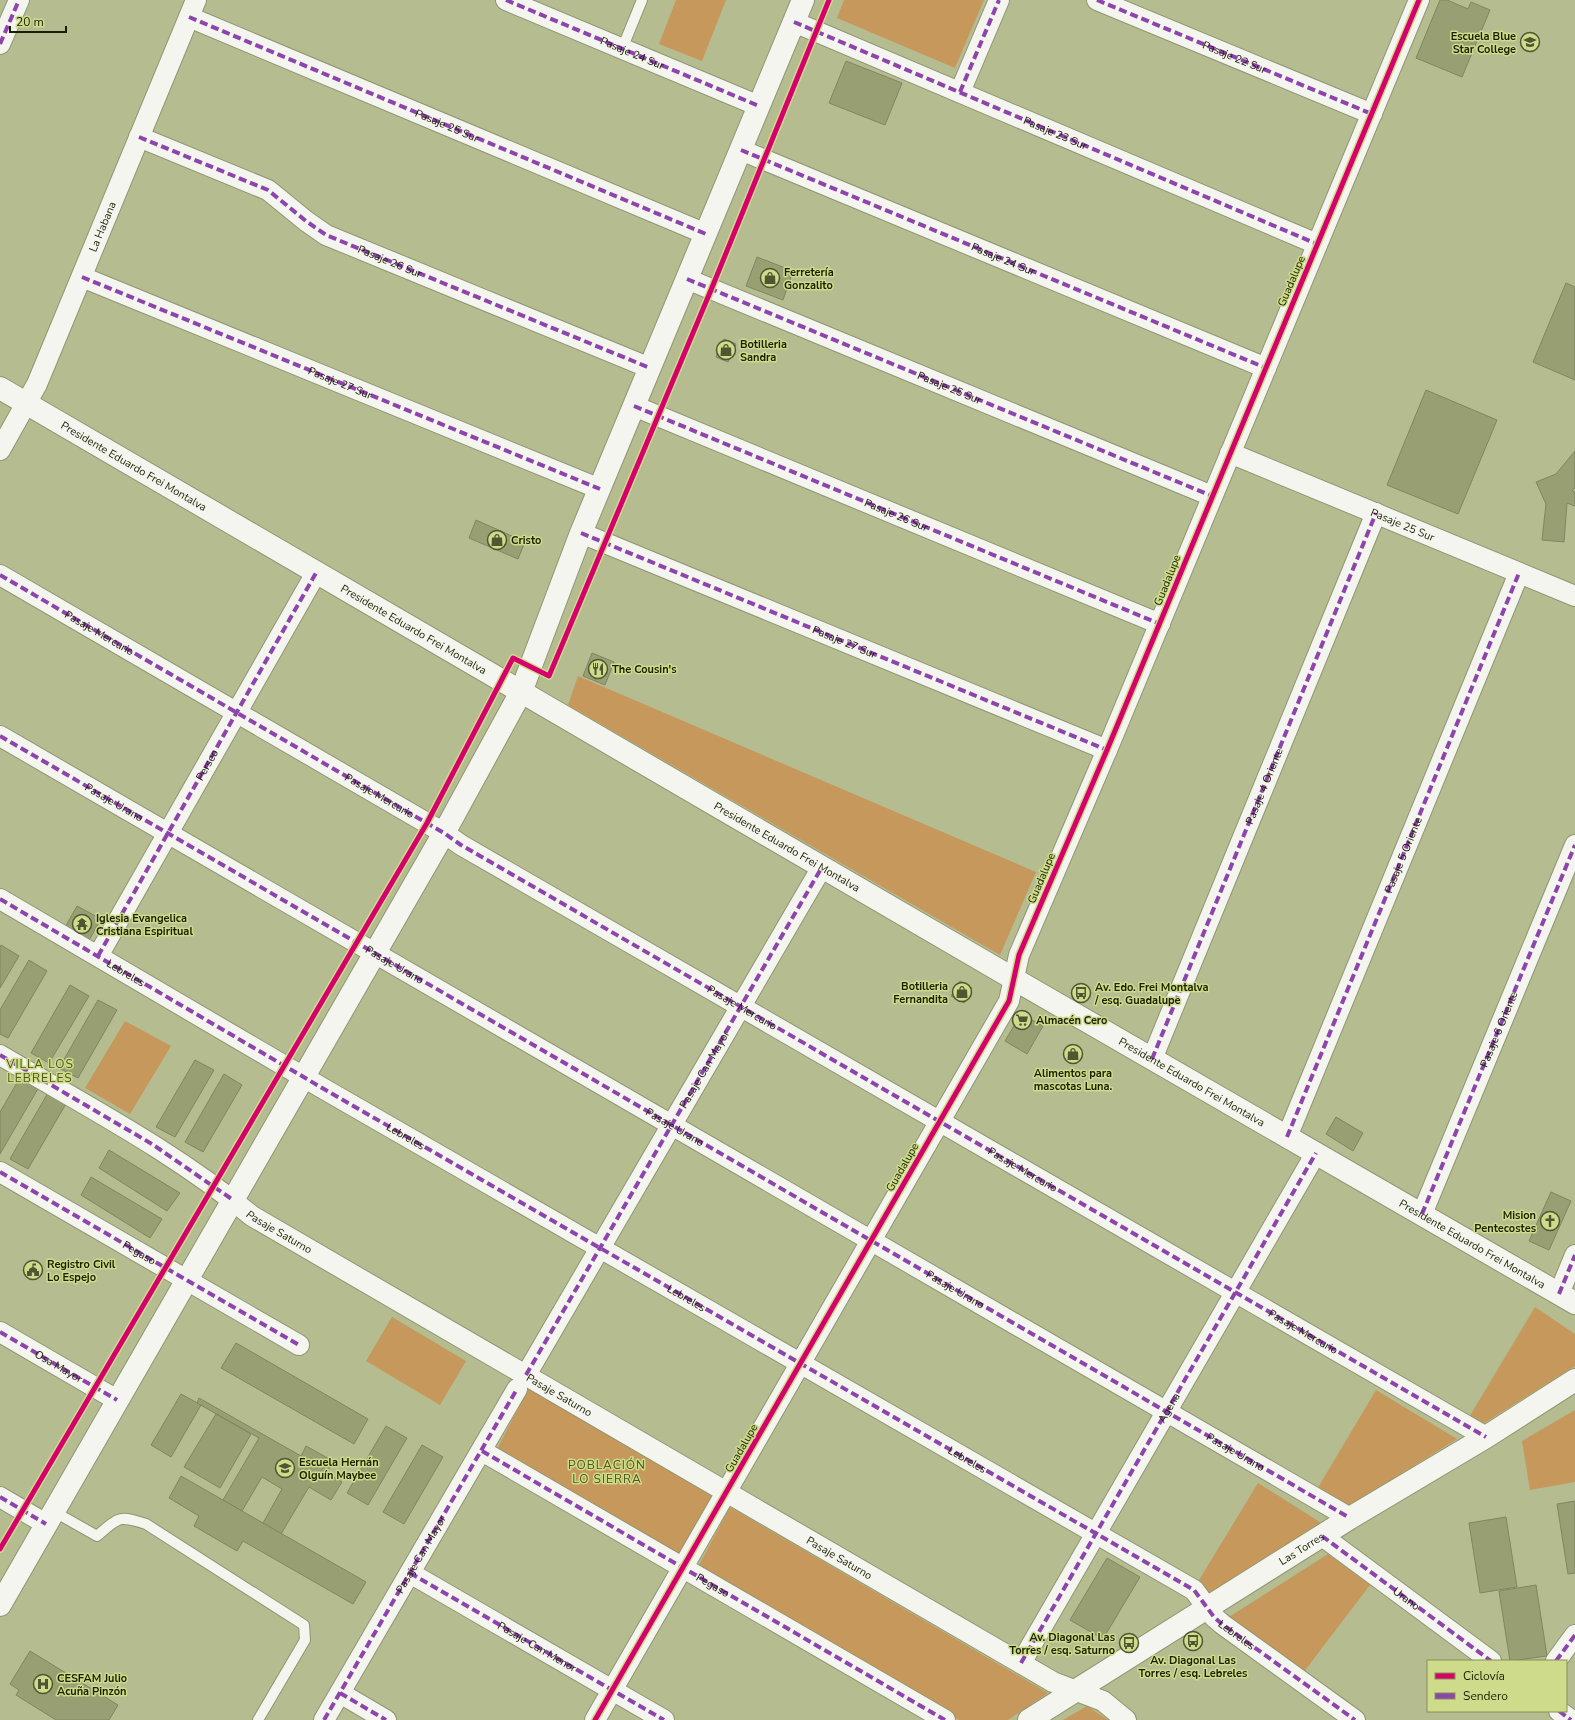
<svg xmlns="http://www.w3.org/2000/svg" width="1575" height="1720" font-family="'Nunito Sans',sans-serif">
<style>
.green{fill:#c6985c}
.building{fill:#989f73;stroke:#808662}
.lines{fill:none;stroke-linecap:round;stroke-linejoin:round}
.lane-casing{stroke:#909673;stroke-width:12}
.street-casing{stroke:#909673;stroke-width:22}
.secondary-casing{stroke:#909673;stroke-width:24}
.lane{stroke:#f4f5ee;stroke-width:10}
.street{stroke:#f4f5ee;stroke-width:20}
.secondary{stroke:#f4f5ee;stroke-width:22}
.quiet{stroke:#8e44ad;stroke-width:4;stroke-dasharray:8 4;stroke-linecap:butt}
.cycleway-casing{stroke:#cedb8a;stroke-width:8}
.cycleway{stroke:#d6006c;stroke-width:5}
.labels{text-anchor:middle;stroke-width:3;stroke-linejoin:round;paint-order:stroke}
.poi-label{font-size:11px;font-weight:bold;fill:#1b1f00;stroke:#cedb8a;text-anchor:start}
.street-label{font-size:11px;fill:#1b1f00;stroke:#cedb8a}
.neighbourhood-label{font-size:12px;letter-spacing:1px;fill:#4e5618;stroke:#cedb8a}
</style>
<rect width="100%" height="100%" fill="#b4bc90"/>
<g class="green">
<polygon points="676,0 726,0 702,61 659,44"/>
<polygon points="844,0 984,0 955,68 837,18"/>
<polygon points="578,676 1036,872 1000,955 568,705"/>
<polygon points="125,1021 171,1046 130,1114 85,1088"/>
<polygon points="1535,1307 1575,1334 1575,1366 1478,1427 1468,1419"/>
<polygon points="392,1317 466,1361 440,1405 366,1361"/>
<polygon points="530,1386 715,1497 678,1557 495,1453"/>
<polygon points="1376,1390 1457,1439 1345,1509 1316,1491"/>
<polygon points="1575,1410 1575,1482 1530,1490 1522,1441"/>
<polygon points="1258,1483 1323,1524 1211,1595 1196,1585"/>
<polygon points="730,1507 1048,1693 1008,1720 959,1720 697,1569"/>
<polygon points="1328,1554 1370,1585 1303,1673 1229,1617"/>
<polygon points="1087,1706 1108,1720 1063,1720"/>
</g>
<g class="building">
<polygon points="1440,0 1447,0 1468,9 1471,2 1490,10 1462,77 1416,58"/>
<polygon points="846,61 902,83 885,125 829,103"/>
<polygon points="757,257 793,271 783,300 746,286"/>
<polygon points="1566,283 1575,287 1575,380 1533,362"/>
<polygon points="724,339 736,344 728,362 716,357"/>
<polygon points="1426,390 1497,420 1458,514 1387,485"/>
<polygon points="1575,451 1575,488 1572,491 1575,492 1575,506 1567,503 1564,542 1542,540 1546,504 1536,482 1556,474"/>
<polygon points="476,520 525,542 518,559 469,538"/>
<polygon points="592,653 614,662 605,685 583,676"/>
<polygon points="77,906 101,919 88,942 64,929"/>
<polygon points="1,945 19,956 0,988 0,947"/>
<polygon points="29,960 47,971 8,1038 0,1034 0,1010"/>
<polygon points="960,981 972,988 964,1003 951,996"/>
<polygon points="70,985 89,996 49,1063 31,1053"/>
<polygon points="98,1000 117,1010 78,1078 59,1068"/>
<polygon points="1021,1014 1043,1026 1027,1054 1005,1041"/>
<polygon points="195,1060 214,1070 175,1137 156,1127"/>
<polygon points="224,1074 242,1085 203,1152 185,1142"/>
<polygon points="21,1076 39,1087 0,1154 0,1112"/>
<polygon points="49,1091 67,1102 28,1169 10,1159"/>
<polygon points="1336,1117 1363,1133 1353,1151 1326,1134"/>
<polygon points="109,1150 180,1193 167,1211 99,1168"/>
<polygon points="91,1177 162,1219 150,1238 81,1195"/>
<polygon points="1551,1192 1571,1201 1549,1250 1529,1241"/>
<polygon points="236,1343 368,1419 354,1444 221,1368"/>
<polygon points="181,1394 201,1405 171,1457 151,1445"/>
<polygon points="199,1398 301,1456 306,1446 333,1461 327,1473 342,1482 331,1500 309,1487 281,1534 263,1523 282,1489 262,1477 242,1511 223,1500 259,1438 197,1403"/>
<polygon points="216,1414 251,1434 220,1488 184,1467"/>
<polygon points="386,1426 407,1438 368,1505 347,1493"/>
<polygon points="422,1445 443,1457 404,1524 383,1512"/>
<polygon points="181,1476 366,1582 353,1604 243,1541 237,1551 194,1526 199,1516 169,1498"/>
<polygon points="1575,1501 1575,1573 1568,1574 1557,1504"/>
<polygon points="1506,1517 1517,1587 1480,1593 1469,1523"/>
<polygon points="1107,1558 1140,1577 1103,1639 1070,1620"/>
<polygon points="1536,1585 1547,1656 1510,1661 1499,1591"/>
<polygon points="30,1651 118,1705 109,1720 56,1720 16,1695 19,1690 10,1684"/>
</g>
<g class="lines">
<defs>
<g id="lane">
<polyline points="622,49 642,0"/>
<path d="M53 1511 97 1536C119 1517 119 1515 146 1524L304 1625 305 1640 258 1720"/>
</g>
<g id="street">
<polyline points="506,0 759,106"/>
<polyline points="1097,0 1372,114"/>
<path id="s1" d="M189 17 706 234"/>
<polyline points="794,22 1317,244"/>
<polyline points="0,44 19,0"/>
<polyline points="960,92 999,0"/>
<polyline points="139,137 268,190 306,221 326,235 650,368"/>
<path id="s2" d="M741 150 1266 368"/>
<path id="s3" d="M82 277 600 489"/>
<path id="s4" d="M687 279 1212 496"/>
<path id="s5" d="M634 406 1160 624"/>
<path id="s6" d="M0 450 37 384 196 0"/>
<path id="s7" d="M1230 453 1575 596"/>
<path id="s8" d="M581 533 1107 750"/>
<polyline points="0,575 444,833 461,845 1486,1437"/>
<path id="s9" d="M0 736 1350 1518"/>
<path id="s10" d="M0 899 324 1089 1194 1590 1214 1617 1222 1624 1355 1720"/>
<path id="s11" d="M98 956 316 573"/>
<path id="s12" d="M0 1055C86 1106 175 1152 252 1216L1053 1682 1103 1701 1126 1720"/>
<polyline points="1152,1059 1376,513"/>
<path id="s13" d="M1287 1137 1519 573"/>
<polyline points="0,1172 299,1345"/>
<polyline points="1422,1214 1575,845"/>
<polyline points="1559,1294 1575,1255"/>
<polyline points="0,1332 117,1400"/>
<polyline points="526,1375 822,867"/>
<polyline points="482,1451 945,1720"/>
<polyline points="0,1497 46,1524"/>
<polyline points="1322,1536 1491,1661"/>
<polyline points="410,1573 664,1720"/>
<polyline points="1556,1661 1575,1635"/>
<polyline points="1021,1663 1316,1153"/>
<polyline points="340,1693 386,1720"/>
<polyline points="1559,1711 1571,1720"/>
<path id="s14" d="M324 1720 517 1389"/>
<polyline points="595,1720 1009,1001 1019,955 1107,750 1419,0"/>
</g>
<g id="secondary">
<path id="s15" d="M0 388 1014 979 1575 1303"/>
<polyline points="0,1605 444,833 521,692 581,533 803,0"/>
<path id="s16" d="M1029 1720 1350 1518 1486 1437 1575 1380"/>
</g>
</defs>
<use href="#lane" class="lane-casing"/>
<use href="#street" class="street-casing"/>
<use href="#secondary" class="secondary-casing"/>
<use href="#lane" class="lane"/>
<use href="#street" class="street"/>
<use href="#secondary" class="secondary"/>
<g class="quiet">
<path id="s17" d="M506 0 759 106"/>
<path id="s18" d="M1097 0 1372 114"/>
<polyline points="189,17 706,234"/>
<path id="s19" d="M794 22 1317 244"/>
<polyline points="0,44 19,0"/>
<polyline points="960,92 999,0"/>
<path id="s20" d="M139 137 268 190 306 221 326 235 650 368"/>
<polyline points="741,150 1266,368"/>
<polyline points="82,277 600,489"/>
<polyline points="687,279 1212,496"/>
<polyline points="634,406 1160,624"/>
<polyline points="581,533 1107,750"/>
<path id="s21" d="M0 575 444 833 461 845 1486 1437"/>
<polyline points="0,736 1350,1518"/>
<polyline points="0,899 324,1089 1194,1590 1214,1617 1222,1624 1355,1720"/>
<polyline points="98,956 316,573"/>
<polyline points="0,1055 152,1144 233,1200"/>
<path id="s22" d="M1152 1059 1376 513"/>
<polyline points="1287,1137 1519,573"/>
<path id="s23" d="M0 1172 299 1345"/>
<path id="s24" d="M1422 1214 1575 845"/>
<polyline points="1559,1294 1575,1255"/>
<path id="s25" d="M0 1332 117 1400"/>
<path id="s26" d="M526 1375 822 867"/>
<path id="s27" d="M482 1451 945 1720"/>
<polyline points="0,1497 46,1524"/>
<path id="s28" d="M1322 1536 1491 1661"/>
<path id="s29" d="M410 1573 664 1720"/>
<polyline points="1556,1661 1575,1635"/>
<path id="s30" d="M1021 1663 1316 1153"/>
<polyline points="340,1693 386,1720"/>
<polyline points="1559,1711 1571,1720"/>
<polyline points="324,1720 517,1389"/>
</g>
<defs>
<g id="cycleway">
<polyline points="0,1549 427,823 513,658 549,676 711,290 829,0"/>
<polyline points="595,1720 1009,1001 1019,955 1107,750 1419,0"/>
</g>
</defs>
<use href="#cycleway" class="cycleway-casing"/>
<use href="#cycleway" class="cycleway"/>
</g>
<defs>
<symbol id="school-ring" viewBox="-11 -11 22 22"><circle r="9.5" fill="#cedb8a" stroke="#515632" stroke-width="1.5"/><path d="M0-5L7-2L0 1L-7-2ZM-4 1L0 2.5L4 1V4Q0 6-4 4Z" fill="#515632"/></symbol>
<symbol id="shop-ring" viewBox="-11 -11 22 22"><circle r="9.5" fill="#cedb8a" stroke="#515632" stroke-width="1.5"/><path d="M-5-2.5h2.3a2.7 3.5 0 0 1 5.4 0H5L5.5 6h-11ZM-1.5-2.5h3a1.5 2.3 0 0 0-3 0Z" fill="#515632"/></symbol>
<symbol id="restaurant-ring" viewBox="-11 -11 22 22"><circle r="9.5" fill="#cedb8a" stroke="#515632" stroke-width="1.5"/><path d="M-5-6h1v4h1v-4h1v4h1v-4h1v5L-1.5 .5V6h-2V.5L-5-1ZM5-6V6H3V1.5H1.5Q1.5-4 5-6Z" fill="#515632"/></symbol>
<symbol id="temple-ring" viewBox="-11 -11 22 22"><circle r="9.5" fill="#cedb8a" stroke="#515632" stroke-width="1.5"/><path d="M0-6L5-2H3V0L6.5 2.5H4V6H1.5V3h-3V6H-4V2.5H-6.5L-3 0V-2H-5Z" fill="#515632"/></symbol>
<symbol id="bus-ring" viewBox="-11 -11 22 22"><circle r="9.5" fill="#cedb8a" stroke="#515632" stroke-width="1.5"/><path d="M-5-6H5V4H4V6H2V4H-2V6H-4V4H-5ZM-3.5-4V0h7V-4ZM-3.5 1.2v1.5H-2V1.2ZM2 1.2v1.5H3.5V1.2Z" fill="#515632"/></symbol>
<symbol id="supermarket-ring" viewBox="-11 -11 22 22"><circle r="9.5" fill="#cedb8a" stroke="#515632" stroke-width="1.5"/><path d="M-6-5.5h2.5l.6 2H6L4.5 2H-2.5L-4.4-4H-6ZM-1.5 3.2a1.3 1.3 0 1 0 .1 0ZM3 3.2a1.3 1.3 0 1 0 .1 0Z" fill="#515632"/></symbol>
<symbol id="church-ring" viewBox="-11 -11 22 22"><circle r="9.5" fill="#cedb8a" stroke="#515632" stroke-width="1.5"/><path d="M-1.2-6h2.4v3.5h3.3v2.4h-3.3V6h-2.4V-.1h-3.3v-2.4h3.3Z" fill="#515632"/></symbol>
<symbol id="civic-ring" viewBox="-11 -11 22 22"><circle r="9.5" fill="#cedb8a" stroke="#515632" stroke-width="1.5"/><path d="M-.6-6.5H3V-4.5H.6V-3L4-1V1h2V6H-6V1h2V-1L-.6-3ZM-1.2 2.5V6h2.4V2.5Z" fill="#515632"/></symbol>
<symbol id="hospital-ring" viewBox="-11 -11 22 22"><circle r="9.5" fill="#cedb8a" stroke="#515632" stroke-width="1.5"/><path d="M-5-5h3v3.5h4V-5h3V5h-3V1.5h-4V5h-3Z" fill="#515632"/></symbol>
</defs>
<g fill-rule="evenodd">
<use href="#school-ring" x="1519" y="31" width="22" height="22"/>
<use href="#shop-ring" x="759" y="267" width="22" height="22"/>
<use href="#shop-ring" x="715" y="339" width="22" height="22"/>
<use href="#shop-ring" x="486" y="529" width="22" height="22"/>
<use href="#restaurant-ring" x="587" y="658" width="22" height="22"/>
<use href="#temple-ring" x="71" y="913" width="22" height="22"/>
<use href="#shop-ring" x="951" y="981" width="22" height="22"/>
<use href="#bus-ring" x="1070" y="982" width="22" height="22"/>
<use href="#supermarket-ring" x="1011" y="1009" width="22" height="22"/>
<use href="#shop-ring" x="1062" y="1043" width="22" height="22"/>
<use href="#church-ring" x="1539" y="1210" width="22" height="22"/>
<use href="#civic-ring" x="22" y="1259" width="22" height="22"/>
<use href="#school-ring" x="274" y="1457" width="22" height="22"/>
<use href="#bus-ring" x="1182" y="1630" width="22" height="22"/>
<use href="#bus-ring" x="1118" y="1632" width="22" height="22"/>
<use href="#hospital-ring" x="32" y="1673" width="22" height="22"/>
</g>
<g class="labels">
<g class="poi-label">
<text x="1516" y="40" text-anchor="end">Escuela Blue<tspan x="1516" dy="13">Star College</tspan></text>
<text x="784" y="276">Ferretería<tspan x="784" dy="13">Gonzalito</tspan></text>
<text x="740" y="348">Botilleria<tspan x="740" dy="13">Sandra</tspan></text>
<text x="511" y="544">Cristo</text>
<text x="612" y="673">The Cousin's</text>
<text x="96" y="922">Iglesia Evangelica<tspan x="96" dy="13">Cristiana Espiritual</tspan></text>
<text x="948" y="990" text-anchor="end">Botilleria<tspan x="948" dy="13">Fernandita</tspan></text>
<text x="1095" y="991">Av. Edo. Frei Montalva<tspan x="1095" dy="13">/ esq. Guadalupe</tspan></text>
<text x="1036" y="1024">Almacén Cero</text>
<text x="1073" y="1077" text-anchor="middle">Alimentos para<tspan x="1073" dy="13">mascotas Luna.</tspan></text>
<text x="1536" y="1219" text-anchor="end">Mision<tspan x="1536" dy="13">Pentecostes</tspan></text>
<text x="47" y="1268">Registro Civil<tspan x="47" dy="13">Lo Espejo</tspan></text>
<text x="299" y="1466">Escuela Hernán<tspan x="299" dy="13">Olguín Maybee</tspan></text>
<text x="1115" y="1641" text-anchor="end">Av. Diagonal Las<tspan x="1115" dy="13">Torres / esq. Saturno</tspan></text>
<text x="1193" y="1664" text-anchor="middle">Av. Diagonal Las<tspan x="1193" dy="13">Torres / esq. Lebreles</tspan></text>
<text x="57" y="1682">CESFAM Julio<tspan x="57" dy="13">Acuña Pinzón</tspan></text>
</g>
<g class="street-label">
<text dy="4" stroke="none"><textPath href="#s17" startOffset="137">Pasaje 24 Sur</textPath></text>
<text dy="4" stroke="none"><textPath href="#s18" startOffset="149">Pasaje 22 Sur</textPath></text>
<text dy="4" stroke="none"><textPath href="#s1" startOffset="280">Pasaje 25 Sur</textPath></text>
<text dy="4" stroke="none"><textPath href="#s19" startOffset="284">Pasaje 23 Sur</textPath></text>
<text dy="4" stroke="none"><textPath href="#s6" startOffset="246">La Habana</textPath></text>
<text dy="4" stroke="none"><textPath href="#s2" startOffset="284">Pasaje 24 Sur</textPath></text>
<text dy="4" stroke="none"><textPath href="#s20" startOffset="282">Pasaje 26 Sur</textPath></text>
<text transform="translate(1291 281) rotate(-67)" y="4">Guadalupe</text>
<text dy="4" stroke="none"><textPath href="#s3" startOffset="279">Pasaje 27 Sur</textPath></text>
<text dy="4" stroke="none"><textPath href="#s4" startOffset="284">Pasaje 25 Sur</textPath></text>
<text dy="4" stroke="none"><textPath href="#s15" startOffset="155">Presidente Eduardo Frei Montalva</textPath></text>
<text dy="4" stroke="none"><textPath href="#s5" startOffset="284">Pasaje 26 Sur</textPath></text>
<text dy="4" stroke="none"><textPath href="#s7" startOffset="187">Pasaje 25 Sur</textPath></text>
<text transform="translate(1167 580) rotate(-68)" y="4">Guadalupe</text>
<text dy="4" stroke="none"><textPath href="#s15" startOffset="479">Presidente Eduardo Frei Montalva</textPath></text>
<text dy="4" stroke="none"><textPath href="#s21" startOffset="115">Pasaje Mercurio</textPath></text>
<text dy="4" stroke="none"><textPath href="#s8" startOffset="285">Pasaje 27 Sur</textPath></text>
<text dy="4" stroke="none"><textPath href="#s11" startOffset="220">Perseo</textPath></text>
<text dy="4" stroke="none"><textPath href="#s22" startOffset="295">Pasaje 4 Oriente</textPath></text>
<text dy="4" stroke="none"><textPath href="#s21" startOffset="439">Pasaje Mercurio</textPath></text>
<text dy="4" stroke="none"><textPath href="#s9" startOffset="132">Pasaje Urano</textPath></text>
<text dy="4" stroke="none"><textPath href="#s15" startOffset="911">Presidente Eduardo Frei Montalva</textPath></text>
<text dy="4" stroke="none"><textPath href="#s13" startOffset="305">Pasaje 5 Oriente</textPath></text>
<text transform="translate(1041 878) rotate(-67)" y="4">Guadalupe</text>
<text dy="4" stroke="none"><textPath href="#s9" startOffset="456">Pasaje Urano</textPath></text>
<text dy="4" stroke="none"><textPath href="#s10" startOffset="146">Lebreles</textPath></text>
<text dy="4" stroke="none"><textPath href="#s21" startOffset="859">Pasaje Mercurio</textPath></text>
<text dy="4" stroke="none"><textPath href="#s24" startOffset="200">Pasaje 6 Oriente</textPath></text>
<text dy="4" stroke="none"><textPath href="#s26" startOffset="354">Pasaje Can Mayor</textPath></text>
<text dy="4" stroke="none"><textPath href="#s15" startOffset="1379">Presidente Eduardo Frei Montalva</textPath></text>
<text dy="4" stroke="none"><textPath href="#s9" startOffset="780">Pasaje Urano</textPath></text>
<text dy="4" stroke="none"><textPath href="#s10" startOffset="470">Lebreles</textPath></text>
<text transform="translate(902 1167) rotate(-60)" y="4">Guadalupe</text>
<text dy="4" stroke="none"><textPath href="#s21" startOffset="1183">Pasaje Mercurio</textPath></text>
<text dy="4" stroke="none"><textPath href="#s12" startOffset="331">Pasaje Saturno</textPath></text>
<text dy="4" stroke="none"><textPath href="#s15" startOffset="1703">Presidente Eduardo Frei Montalva</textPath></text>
<text dy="4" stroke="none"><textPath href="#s23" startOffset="161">Pegaso</textPath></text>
<text dy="4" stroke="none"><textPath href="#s9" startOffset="1104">Pasaje Urano</textPath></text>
<text dy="4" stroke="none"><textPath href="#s10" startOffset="794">Lebreles</textPath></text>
<text dy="4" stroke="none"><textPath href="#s21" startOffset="1507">Pasaje Mercurio</textPath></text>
<text dy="4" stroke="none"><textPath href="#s25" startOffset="68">Osa Mayor</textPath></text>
<text dy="4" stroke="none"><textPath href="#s12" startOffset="655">Pasaje Saturno</textPath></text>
<text dy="4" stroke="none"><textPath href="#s30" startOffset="295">Agena</textPath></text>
<text transform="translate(741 1448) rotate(-60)" y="4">Guadalupe</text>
<text dy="4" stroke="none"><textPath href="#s9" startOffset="1428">Pasaje Urano</textPath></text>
<text dy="4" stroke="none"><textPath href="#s10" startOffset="1118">Lebreles</textPath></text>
<text dy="4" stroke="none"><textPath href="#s16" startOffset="322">Las Torres</textPath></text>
<text dy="4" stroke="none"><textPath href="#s14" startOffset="192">Pasaje Can Mayor</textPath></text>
<text dy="4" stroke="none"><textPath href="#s12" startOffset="979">Pasaje Saturno</textPath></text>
<text dy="4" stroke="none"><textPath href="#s27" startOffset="267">Pegaso</textPath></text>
<text dy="4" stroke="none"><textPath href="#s28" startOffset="105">Urano</textPath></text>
<text dy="4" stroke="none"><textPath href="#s10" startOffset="1442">Lebreles</textPath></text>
<text dy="4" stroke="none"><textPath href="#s29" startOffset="147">Pasaje Can Menor</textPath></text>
</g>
<g class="neighbourhood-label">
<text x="40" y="1068">VILLA LOS<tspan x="40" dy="14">LEBRELES</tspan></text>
<text x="607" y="1469">POBLACIÓN<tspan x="607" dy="14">LO SIERRA</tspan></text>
</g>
</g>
<rect x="1427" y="1660" width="140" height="52" fill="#cedb8a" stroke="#869053"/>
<rect x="1435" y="1673" width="20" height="6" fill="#d6006c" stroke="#869053"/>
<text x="1463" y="1680" font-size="12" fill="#1b1f00">Ciclovía</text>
<rect x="1435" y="1693" width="20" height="6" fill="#8e44ad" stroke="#869053"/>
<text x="1463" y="1700" font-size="12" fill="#1b1f00">Sendero</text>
<path d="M10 26v6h56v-6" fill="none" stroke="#1b1f00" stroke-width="2"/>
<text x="16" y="26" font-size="12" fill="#1b1f00" stroke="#cedb8a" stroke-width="3" paint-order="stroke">20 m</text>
</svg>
